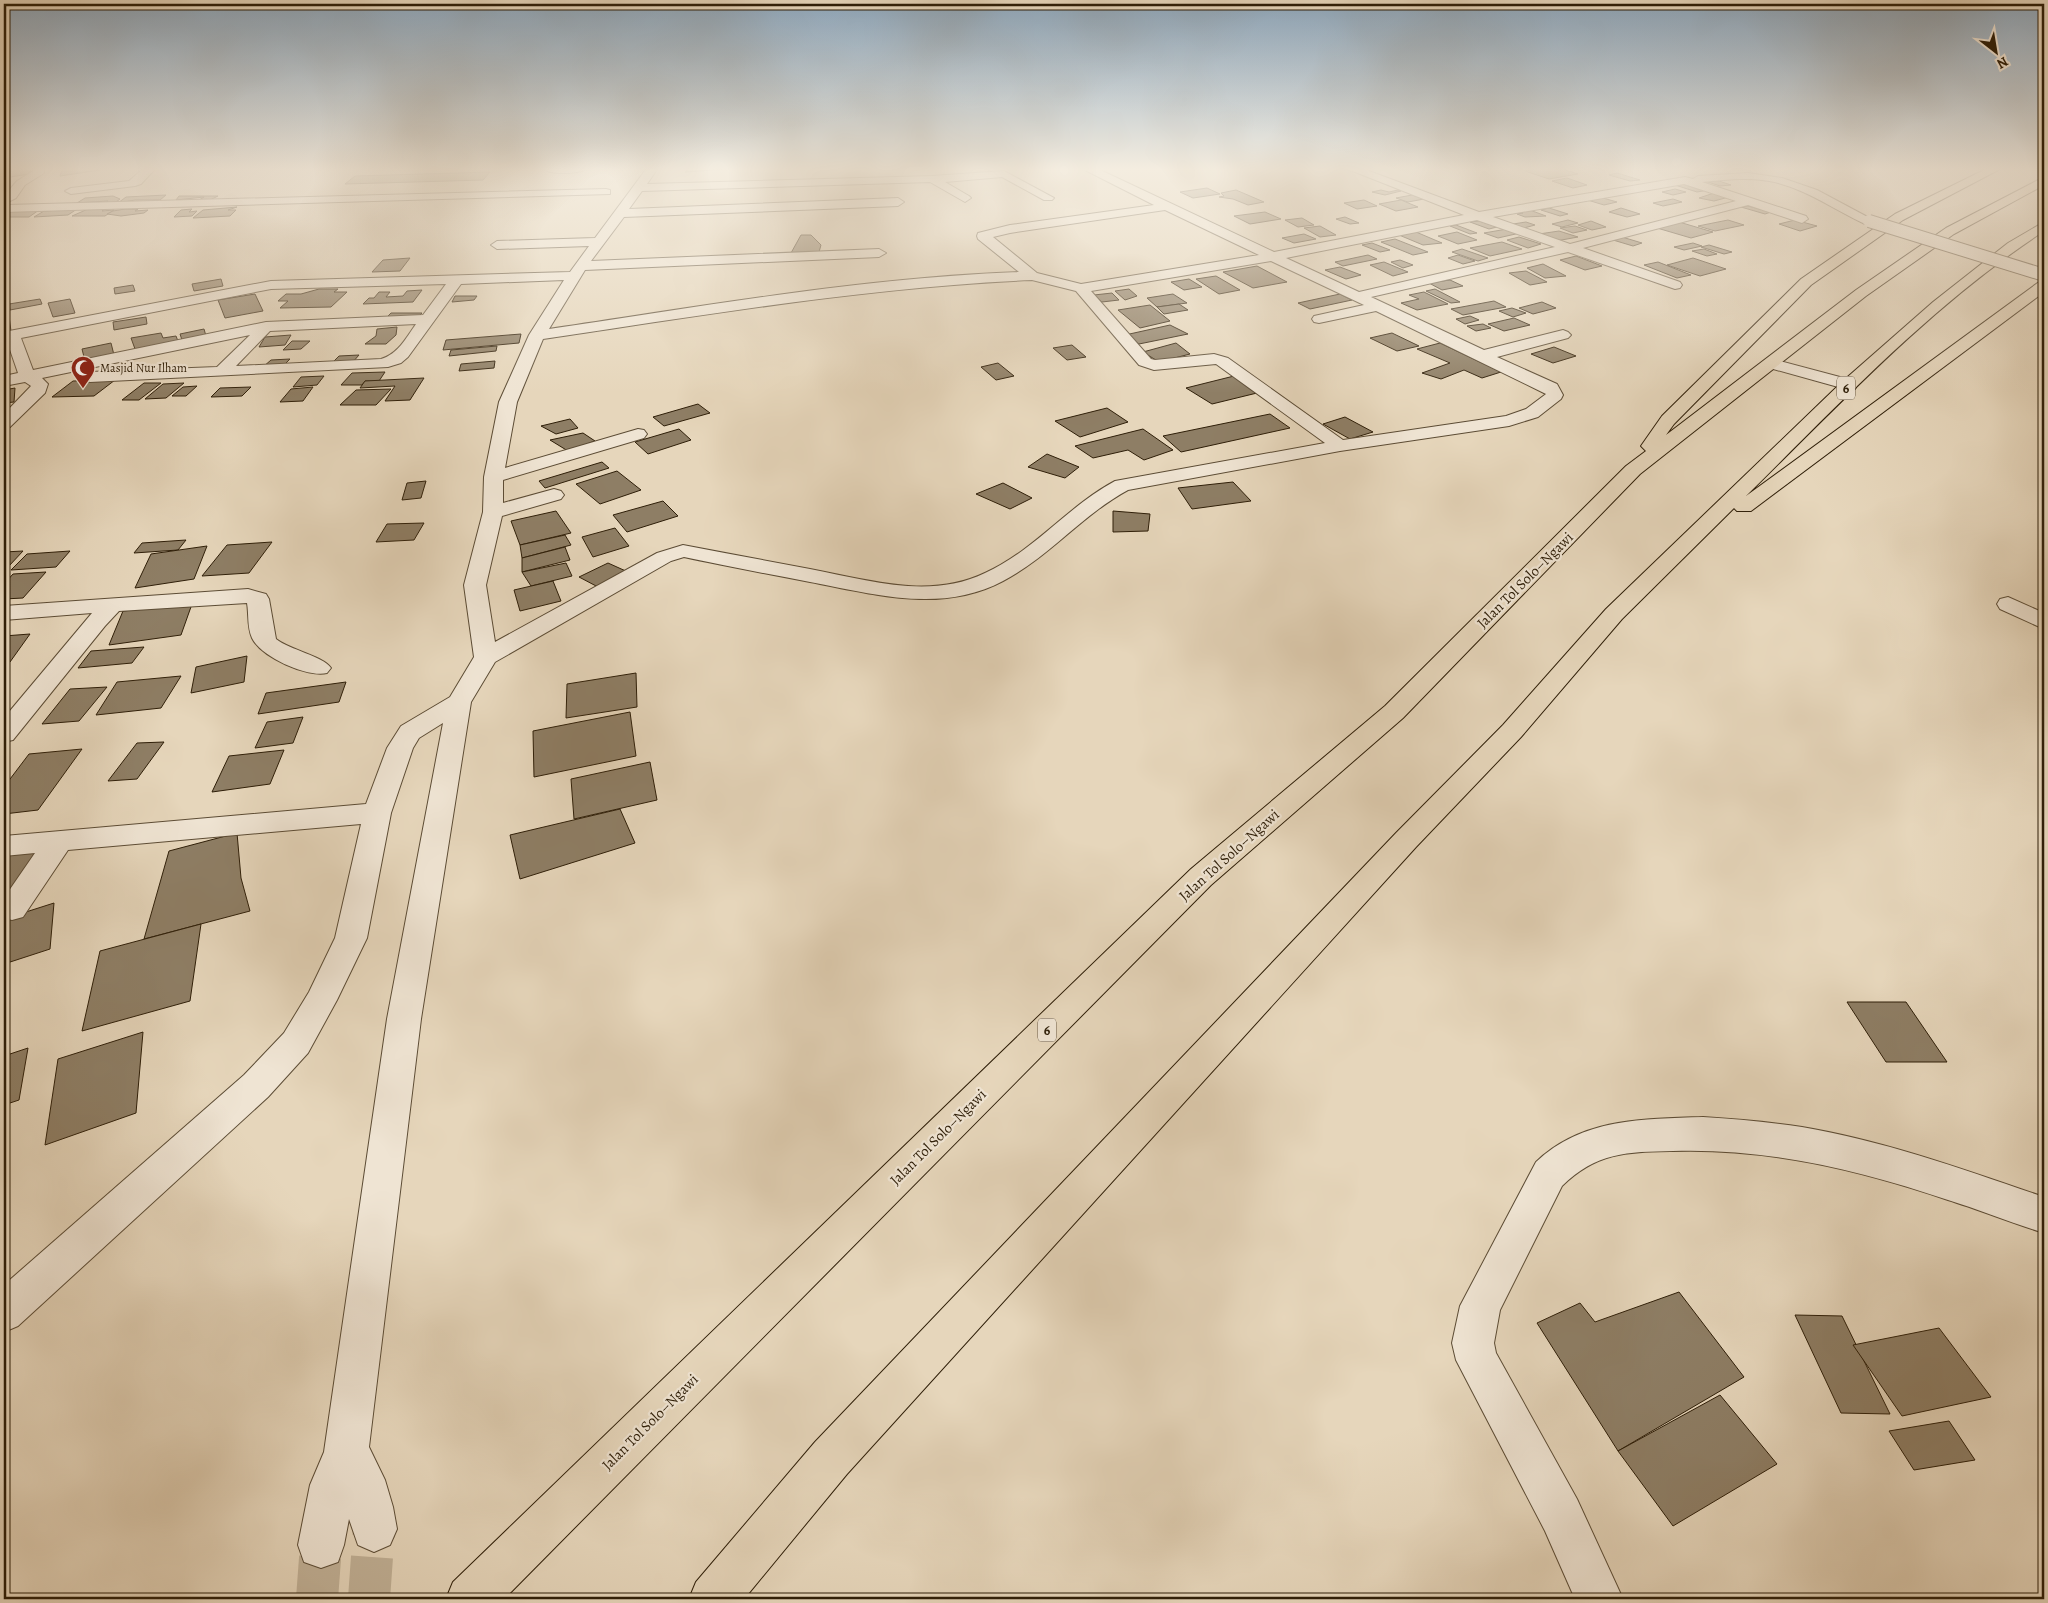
<svg xmlns="http://www.w3.org/2000/svg" width="2048" height="1603" font-family="Alegreya,serif">
<style>
.building{fill:#8e7e65;stroke:#2e1e08}
.lines{fill:none;stroke-linecap:round;stroke-linejoin:round}
.minor-tunnel{stroke:#c1b197;stroke-width:42;stroke-dasharray:42 21;stroke-linecap:butt}
.minor-casing{stroke:#5c4c35;stroke-width:2}
.highway-casing{stroke:#2e1e08;stroke-width:2}
.minor{fill:#efe4d3;fill-rule:evenodd}
.highway{fill:#e6d6bb;fill-rule:evenodd}
.minor-bridge-casing{stroke:#5c4c35;stroke-width:14;stroke-linecap:butt}
.minor-bridge{stroke:#efe4d3;stroke-width:12}
.labels{text-anchor:middle;stroke-width:4.5;stroke-linejoin:round;paint-order:stroke}
.far-poi-label{font-size:12px;fill:#2e1e08;stroke:#efe4d3;text-anchor:start}
.shield{fill:#efe4d3;stroke:#685945;stroke-width:1}
.shield-label{font-size:14px;font-weight:bold;fill:#2e1e08}
.street-label{font-size:15px;fill:#2e1e08;stroke:#efe4d3}
</style>
<rect width="100%" height="100%" fill="#e6d6bb"/>
<filter id="stains"><feTurbulence type="fractalNoise" baseFrequency=".004" numOctaves="4"/><feColorMatrix values="0 0 0 0 .2 0 0 0 0 .09 0 0 0 0 .02 0 0 0 .5 -.17"/></filter>
<radialGradient id="worn" r=".72"><stop offset=".6" stop-color="#630" stop-opacity="0"/><stop offset="1" stop-color="#630" stop-opacity=".3"/></radialGradient>
<g class="building">
<polygon points="32,168 29,174 4,178 4,172"/>
<polygon points="63,168 100,168 100,170 60,176"/>
<polygon points="690,168 739,168 685,172"/>
<polygon points="1541,168 1560,168 1578,174 1549,179 1525,171"/>
<polygon points="490,172 483,180 345,184 355,176"/>
<polygon points="1617,173 1640,180 1630,181 1609,175"/>
<polygon points="1567,178 1587,185 1573,188 1552,181"/>
<polygon points="1705,181 1719,181 1731,185 1720,186"/>
<polygon points="1687,183 1709,190 1697,192 1675,185"/>
<polygon points="1207,188 1220,194 1193,198 1180,192"/>
<polygon points="1675,189 1686,192 1673,195 1662,192"/>
<polygon points="1236,190 1264,202 1248,205 1233,199 1219,197 1224,196 1221,193"/>
<polygon points="1381,190 1389,192 1398,190 1401,191 1385,195 1372,192"/>
<polygon points="1714,193 1729,197 1714,201 1699,198"/>
<polygon points="166,195 160,200 135,200 118,203 126,197"/>
<polygon points="1412,195 1424,199 1408,202 1396,198"/>
<polygon points="113,196 120,199 116,202 105,203 108,201 77,203 85,198"/>
<polygon points="179,196 218,196 210,200 199,200 204,197 176,200"/>
<polygon points="1596,196 1617,202 1604,205 1584,199"/>
<polygon points="1673,199 1682,202 1663,206 1653,203"/>
<polygon points="1364,200 1377,206 1357,209 1344,203"/>
<polygon points="1401,200 1418,207 1396,211 1379,204"/>
<polygon points="1748,206 1771,212 1765,214 1741,207"/>
<polygon points="237,207 228,210 236,210 230,216 193,218 203,210"/>
<polygon points="1549,208 1568,214 1560,216 1541,210"/>
<polygon points="1621,208 1640,214 1627,217 1609,212"/>
<polygon points="77,209 68,215 34,217 44,211"/>
<polygon points="88,209 105,209 102,211 114,210 105,216 72,216"/>
<polygon points="125,209 138,209 135,211 148,210 144,213 121,216 107,214 113,211"/>
<polygon points="192,209 189,212 197,211 192,216 174,217 181,210"/>
<polygon points="1527,209 1546,216 1525,217 1517,214 1523,213 1518,211"/>
<polygon points="39,210 29,217 4,217 4,214 8,211"/>
<polygon points="1265,212 1281,219 1250,224 1234,216"/>
<polygon points="1345,217 1359,223 1350,224 1336,219"/>
<polygon points="1302,218 1314,225 1298,227 1285,220"/>
<polygon points="1568,220 1578,223 1562,227 1552,224"/>
<polygon points="1728,220 1744,225 1715,231 1698,226"/>
<polygon points="1795,220 1817,226 1800,231 1779,224"/>
<polygon points="1479,221 1497,227 1489,229 1470,222"/>
<polygon points="1591,221 1606,227 1592,230 1578,225"/>
<polygon points="1526,222 1535,225 1524,228 1513,224"/>
<polygon points="1679,222 1713,232 1691,238 1657,228"/>
<polygon points="1456,225 1477,233 1470,234 1450,226"/>
<polygon points="1320,226 1336,235 1320,237 1304,228"/>
<polygon points="1575,226 1587,230 1573,233 1560,228"/>
<polygon points="1507,229 1520,233 1498,238 1484,233"/>
<polygon points="1559,231 1578,237 1556,241 1539,234"/>
<polygon points="1416,232 1442,243 1423,245 1399,235"/>
<polygon points="1457,232 1477,240 1458,244 1438,236"/>
<polygon points="1304,234 1316,239 1294,243 1282,238"/>
<polygon points="801,235 811,235 821,245 819,252 791,253"/>
<polygon points="1519,237 1541,244 1528,248 1507,240"/>
<polygon points="1622,237 1642,243 1633,246 1613,240"/>
<polygon points="1395,239 1428,252 1413,255 1381,242"/>
<polygon points="1502,242 1522,249 1490,256 1470,248"/>
<polygon points="1372,243 1390,250 1380,252 1362,245"/>
<polygon points="1693,243 1702,246 1684,250 1674,247"/>
<polygon points="1709,245 1732,252 1724,254 1701,247"/>
<polygon points="1462,249 1488,258 1478,261 1452,252"/>
<polygon points="1704,249 1717,254 1707,256 1692,251"/>
<polygon points="1368,255 1377,259 1343,266 1335,262"/>
<polygon points="1458,255 1475,261 1463,264 1448,258"/>
<polygon points="1576,256 1602,266 1585,270 1560,260"/>
<polygon points="410,258 400,271 372,272 383,260"/>
<polygon points="1693,258 1726,269 1700,276 1667,265"/>
<polygon points="1400,260 1413,265 1403,268 1391,262"/>
<polygon points="1384,262 1408,272 1393,276 1370,265"/>
<polygon points="1658,262 1691,275 1677,278 1644,265"/>
<polygon points="1543,264 1566,276 1545,278 1527,268"/>
<polygon points="1257,266 1287,282 1253,288 1223,272"/>
<polygon points="1340,267 1361,275 1346,279 1325,270"/>
<polygon points="1526,271 1547,282 1530,285 1509,273"/>
<polygon points="1216,276 1240,290 1219,294 1196,279"/>
<polygon points="221,279 223,286 194,291 192,284"/>
<polygon points="1189,279 1202,287 1184,290 1171,282"/>
<polygon points="1450,280 1463,286 1442,290 1429,283"/>
<polygon points="133,285 135,291 115,294 114,288"/>
<polygon points="319,289 338,289 334,292 347,292 331,307 280,308 288,301 278,301 286,294 301,294"/>
<polygon points="1129,289 1137,296 1125,300 1115,291"/>
<polygon points="1435,289 1460,302 1451,303 1426,291"/>
<polygon points="422,290 413,302 363,304 369,298 374,298 379,292 390,292 386,297 403,296 407,291"/>
<polygon points="1424,292 1448,304 1417,310 1401,303 1419,299 1409,295"/>
<polygon points="1112,293 1119,300 1102,302 1094,295"/>
<polygon points="255,294 263,311 225,318 218,300"/>
<polygon points="1173,294 1187,303 1157,307 1147,298"/>
<polygon points="1340,294 1352,300 1310,309 1298,303"/>
<polygon points="455,296 477,296 474,300 452,302"/>
<polygon points="40,299 42,304 10,310 9,304"/>
<polygon points="70,299 75,313 53,317 48,303"/>
<polygon points="1494,301 1506,307 1463,315 1451,309"/>
<polygon points="1542,302 1556,308 1533,314 1519,308"/>
<polygon points="1179,304 1188,310 1164,314 1157,307"/>
<polygon points="1150,305 1170,321 1140,328 1118,310"/>
<polygon points="1512,308 1526,313 1513,317 1499,311"/>
<polygon points="391,313 422,313 417,318 386,318"/>
<polygon points="9,316 11,331 4,332 4,317"/>
<polygon points="1470,316 1479,320 1465,324 1456,319"/>
<polygon points="146,317 147,324 114,330 113,322"/>
<polygon points="1514,318 1530,325 1504,331 1488,324"/>
<polygon points="1483,324 1491,328 1476,331 1467,326"/>
<polygon points="1170,325 1188,334 1139,344 1125,335"/>
<polygon points="397,327 396,335 386,344 365,344 376,336 377,329"/>
<polygon points="204,329 206,336 182,340 180,334"/>
<polygon points="161,333 163,338 176,336 178,341 135,349 131,338"/>
<polygon points="1392,333 1419,346 1397,351 1370,338"/>
<polygon points="521,334 519,343 443,350 446,340"/>
<polygon points="291,335 285,345 259,347 265,337"/>
<polygon points="292,341 310,341 301,349 283,350"/>
<polygon points="111,343 114,355 85,361 82,349"/>
<polygon points="1176,343 1190,354 1159,362 1143,352"/>
<polygon points="1440,343 1501,372 1482,378 1464,370 1441,379 1422,373 1450,363 1417,349"/>
<polygon points="1072,345 1086,357 1067,360 1053,348"/>
<polygon points="497,346 496,351 449,356 451,350"/>
<polygon points="1554,347 1576,356 1553,363 1531,354"/>
<polygon points="359,355 352,363 332,363 339,356"/>
<polygon points="290,359 283,366 263,367 271,360"/>
<polygon points="495,361 494,368 459,371 461,364"/>
<polygon points="998,363 1014,376 996,380 981,367"/>
<polygon points="385,372 379,381 365,381 362,385 341,385 352,373"/>
<polygon points="324,376 317,385 293,387 301,377"/>
<polygon points="1234,376 1257,393 1212,404 1186,388"/>
<polygon points="424,378 410,400 385,401 395,386 360,388 365,381"/>
<polygon points="115,380 94,396 52,397 73,381"/>
<polygon points="144,383 161,383 139,400 122,400"/>
<polygon points="184,383 166,398 145,399 163,384"/>
<polygon points="197,386 186,396 172,396 183,387"/>
<polygon points="251,387 242,396 211,397 220,388"/>
<polygon points="313,387 303,401 280,402 291,389"/>
<polygon points="15,388 14,402 4,403 4,390"/>
<polygon points="391,389 376,405 340,405 356,390"/>
<polygon points="698,404 710,413 664,426 653,417"/>
<polygon points="1107,408 1128,422 1080,437 1055,421"/>
<polygon points="1270,414 1290,428 1181,452 1163,436"/>
<polygon points="1345,417 1373,432 1350,439 1323,424"/>
<polygon points="570,419 578,428 556,434 541,426"/>
<polygon points="679,429 691,440 648,454 635,442"/>
<polygon points="1143,429 1173,450 1144,460 1128,450 1093,458 1075,446"/>
<polygon points="583,433 595,441 568,451 550,440"/>
<polygon points="1047,454 1079,467 1065,478 1028,467"/>
<polygon points="602,462 609,468 545,488 539,481"/>
<polygon points="617,471 641,490 600,504 576,484"/>
<polygon points="426,481 421,498 402,500 407,483"/>
<polygon points="1233,482 1251,501 1192,509 1178,488"/>
<polygon points="1003,483 1032,498 1010,509 976,494"/>
<polygon points="663,501 678,516 627,532 613,515"/>
<polygon points="556,511 571,533 520,545 511,521"/>
<polygon points="1113,511 1150,514 1148,531 1113,532"/>
<polygon points="424,523 414,540 376,542 387,524"/>
<polygon points="615,528 629,546 593,557 582,537"/>
<polygon points="565,535 571,545 522,558 520,545"/>
<polygon points="186,540 178,550 134,553 142,543"/>
<polygon points="272,542 249,573 202,576 227,545"/>
<polygon points="207,546 194,579 135,588 151,554"/>
<polygon points="565,547 570,560 522,572 522,558"/>
<polygon points="23,551 9,566 4,566 4,552"/>
<polygon points="70,551 56,567 11,570 27,554"/>
<polygon points="566,563 572,576 531,586 522,572"/>
<polygon points="608,563 628,572 598,587 579,577"/>
<polygon points="46,572 23,598 4,599 4,584 13,574"/>
<polygon points="553,581 561,601 520,611 514,590"/>
<polygon points="192,604 181,635 109,645 123,611"/>
<polygon points="30,634 10,662 4,662 4,636"/>
<polygon points="144,647 132,663 78,668 91,651"/>
<polygon points="247,656 244,682 191,693 196,667"/>
<polygon points="636,673 637,707 566,718 567,684"/>
<polygon points="181,676 161,708 96,715 117,682"/>
<polygon points="346,682 339,702 258,714 266,693"/>
<polygon points="107,687 79,721 42,724 70,689"/>
<polygon points="630,712 636,756 534,777 533,731"/>
<polygon points="303,717 293,743 255,748 267,722"/>
<polygon points="164,742 137,779 108,781 137,743"/>
<polygon points="82,749 38,810 4,814 4,787 29,754"/>
<polygon points="284,750 270,784 212,792 229,756"/>
<polygon points="650,762 657,800 574,819 571,779"/>
<polygon points="620,809 635,843 520,879 510,835"/>
<polygon points="237,833 241,878 250,911 144,939 169,851"/>
<polygon points="44,844 15,896 4,898 4,850"/>
<polygon points="54,903 50,949 4,964 4,919"/>
<polygon points="201,924 190,1001 82,1031 100,951"/>
<polygon points="1847,1002 1906,1002 1947,1062 1886,1062"/>
<polygon points="143,1032 136,1113 45,1145 58,1059"/>
<polygon points="28,1048 19,1100 4,1105 4,1056"/>
<polygon points="1679,1292 1744,1377 1618,1451 1537,1323 1580,1303 1595,1322"/>
<polygon points="1795,1315 1842,1316 1890,1414 1841,1413"/>
<polygon points="1939,1328 1991,1397 1902,1416 1853,1345"/>
<polygon points="1720,1395 1777,1464 1673,1526 1618,1451"/>
<polygon points="1949,1421 1975,1460 1914,1470 1889,1431"/>
</g>
<g class="lines">
<g class="minor-tunnel">
<polyline points="317,1599 321,1545"/>
<polyline points="369,1599 374,1529"/>
</g>
<defs>
<g id="minor">
<polygon points="33,168 44,168 44,173 25,185 16,198 4,204 4,196 17,181 33,171"/>
<polygon points="144,168 156,168 141,184 135,186 71,194 65,191 71,188 129,181"/>
<path d="M588 168C581 174 551 175 543 169Z"/>
<path d="M647 168H658L647 184 932 176 1004 171 1054 198 1052 200H1044L1002 177 945 182 969 196 971 198 965 202 930 182 642 191 629 209 898 198 904 202 898 206 624 217 591 261 879 249 886 253 879 257 585 270 549 329C705 306 861 278 1019 272L978 239 977 236 978 233 1010 225 1154 205 1081 168H1096L1274 252 1464 215 1345 168H1361L1479 212 1685 177 1693 179 1698 176 1748 173 1782 178 1817 190 1875 221 1869 225 1865 224C1833 209 1803 187 1769 181 1747 177 1724 180 1702 182L1806 216 1808 219 1802 223 1748 205 1583 248 1680 282 1682 285 1680 288 1675 289 1568 252 1371 297 1484 350 1563 330 1568 332 1571 335 1568 338 1497 357 1557 384 1563 395 1561 399 1538 417 1509 426 1340 451 1128 490C1082 515 1049 557 1003 581 941 614 874 594 810 582 768 574 726 566 684 557L671 561 495 662 471 702 421 1019 369 1447 385 1480 393 1507 397 1529 390 1545 374 1552 358 1545 349 1519 344 1545 338 1562 321 1568 304 1562 298 1545 310 1485 324 1452 387 1019 443 723 419 738 413 748 391 813 367 938 337 1000 308 1053 268 1097 18 1326 4 1332V1285L244 1075 284 1033 309 992 335 938 361 824 68 850 23 917 12 920 4 918V898L35 853 4 856V836L366 804 387 748 401 726 450 697 474 657 464 585 483 512 484 477 499 402 529 335 564 280 461 284 408 357 401 363 388 367 90 382 84 380 82 377 84 374 90 372 217 367 250 335 42 378 48 384 45 393 10 427 4 428V414L31 386 25 382 4 386V376L18 373 7 341 4 342V332L271 281 570 272 589 246 497 249 491 245 497 241 595 238ZM1684 184 1736 201 1570 244 1493 217ZM1165 210 1259 255 1081 284 1037 273 993 237 1010 233ZM1477 220 1555 247 1359 292 1286 258ZM1271 261 1364 305 1314 316 1312 319 1314 322 1319 323 1376 311 1546 394 1526 409 1506 416 1343 440 1228 358 1214 354 1155 360 1151 359 1091 291ZM1032 280 1076 291 1139 365 1154 370 1216 364 1325 443 1115 481C1068 506 1034 551 985 573 929 600 868 580 810 569 768 561 725 553 683 545L657 553 495 642 486 585 502 516 561 499 564 495 561 491 554 489 503 503V480L644 438 647 434 644 430 638 429 505 468 517 402 543 339C706 315 868 287 1032 280ZM446 284 423 315 266 322 33 370 21 338 271 289ZM416 324C406 338 398 354 381 359L236 366 270 331Z"/>
<polygon points="606,189 610,190 610,194 4,212 4,206 7,205"/>
<polygon points="1772,359 1855,381 1857,385 1855,389 1849,390 1766,367 1764,364"/>
<path d="M248 589 266 594 269 599 276 639C290 650 323 656 331 668L327 673C308 678 261 657 252 638 247 627 249 614 247 603L119 611 105 626 13 740 4 742V718L92 613 4 620V606Z"/>
<polygon points="2008,597 2044,613 2044,629 2000,609 1997,604 2000,599"/>
<path d="M1703 1117C1736 1119 1769 1122 1802 1127 1885 1141 1965 1170 2044 1197V1233C2012 1223 1980 1210 1948 1200 1859 1170 1768 1148 1673 1151 1627 1152 1597 1152 1562 1186L1500 1310 1494 1343 1496 1353 1577 1499 1623 1599H1575L1545 1531 1456 1360 1452 1343 1460 1306 1536 1162C1582 1118 1643 1119 1703 1117Z"/>
</g>
<g id="highway">
<polygon points="1988,168 2002,168 1903,220 1811,285 1674,424 1666,435 1856,290 1946,228 2040,179 2044,178 2044,185 1954,234 1866,296 1640,474 1403,718 1211,885 504,1599 446,1599 453,1582 1191,869 1385,706 1626,466 1646,451 1641,446 1662,416 1801,279 1895,214"/>
<path d="M2044 222V231C1933 304 1840 403 1746 496L2039 282 2044 281V292L1751 511H1737L1734 508 1622 619 1521 737 1416 847 847 1474 744 1599H689L696 1582 815 1442 1396 833 1503 725 1606 609 1843 381 1933 302 2008 243Z"/>
</g>
</defs>
<use href="#minor" class="minor-casing"/>
<use href="#highway" class="highway-casing"/>
<use href="#minor" class="minor"/>
<use href="#highway" class="highway"/>
<defs>
<polyline id="minor-bridge" points="1869,221 2044,275"/>
</defs>
<use href="#minor-bridge" class="minor-bridge-casing"/>
<use href="#minor-bridge" class="minor-bridge"/>
</g>
<linearGradient id="sky" x2="0" y2="1"><stop stop-color="#8ea8be"/><stop offset="0.43" stop-color="#f4ede0"/><stop offset="1" stop-color="#f4ede0" stop-opacity="0"/></linearGradient>
<rect width="2048" height="393" fill="url(#sky)"/>
<defs>
<symbol id="mosque-pin" viewBox="-11 -11 22 30"><path d="M0 17L-7.5 6A9.5 9.5 0 1 1 7.5 6Z" fill="#8f2418" stroke="#efe4d3"/><path d="M3.5-4.9A6 6 0 1 0 3.5 4.9A5 5 0 1 1 3.5-4.9Z" fill="#fff"/></symbol>
</defs>
<g fill-rule="evenodd">
<use href="#mosque-pin" x="69" y="354" width="28" height="38"/>
</g>
<g class="labels">
<g class="far-poi-label">
<text x="100" y="372">Masjid Nur Ilham</text>
</g>
<g class="shield">
<rect x="1837" y="376.5" width="18" height="23" rx="4"/>
<rect x="1038" y="1018.5" width="18" height="23" rx="4"/>
</g>
<g class="shield-label">
<text x="1846" y="393">6</text>
<text x="1047" y="1035">6</text>
</g>
<g class="street-label">
<text transform="translate(1525 580) rotate(-45)" y="5">Jalan Tol Solo–Ngawi</text>
<text transform="translate(1229 855) rotate(-42)" y="5">Jalan Tol Solo–Ngawi</text>
<text transform="translate(938 1137) rotate(-45)" y="5">Jalan Tol Solo–Ngawi</text>
<text transform="translate(650 1422) rotate(-45)" y="5">Jalan Tol Solo–Ngawi</text>
</g>
</g>
<rect width="2048" height="1603" fill="none" stroke="#e6d6bb" stroke-width="20"/>
<rect x="5" y="5" width="2038" height="1593" fill="none" stroke="#2e1e08" stroke-width="2.5"/>
<rect x="10" y="10" width="2028" height="1583" fill="none" stroke="#2e1e08"/>
<g transform="translate(1996 52) rotate(149)" stroke="#efe4d3" stroke-width="4" paint-order="stroke">
<path d="M0-4L9 19L0 12L-9 19Z" fill="#2e1e08"/>
<text y="-8" font-size="14" font-weight="bold" text-anchor="middle" fill="#2e1e08">N</text>
</g>
<rect width="100%" height="100%" filter="url(#stains)"/>
<rect width="100%" height="100%" fill="url(#worn)"/>
</svg>
